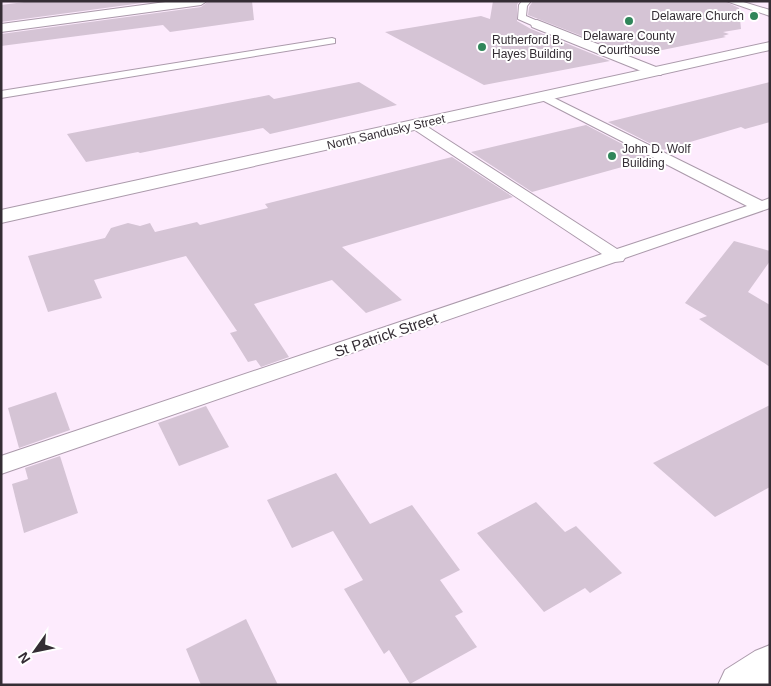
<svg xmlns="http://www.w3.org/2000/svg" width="771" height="686" font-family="Arial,sans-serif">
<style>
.building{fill:#d5c4d5}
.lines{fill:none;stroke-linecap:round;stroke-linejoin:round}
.lane-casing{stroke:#ab9aab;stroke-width:2}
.street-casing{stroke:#ab9aab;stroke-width:2}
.secondary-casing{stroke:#ab9aab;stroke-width:2}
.lane{fill:#fff;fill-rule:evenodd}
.street{fill:#fff;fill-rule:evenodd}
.secondary{fill:#fff;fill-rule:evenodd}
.poi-dot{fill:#30865a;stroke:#fff;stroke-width:2}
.labels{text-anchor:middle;stroke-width:4;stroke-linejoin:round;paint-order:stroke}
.far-poi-label{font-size:12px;fill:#342d34;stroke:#fff;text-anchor:start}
.far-street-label{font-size:12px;fill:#342d34;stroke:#fff}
.street-label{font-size:15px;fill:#342d34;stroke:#fff}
</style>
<rect width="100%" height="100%" fill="#fdebfd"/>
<g class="building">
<polygon points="32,1 157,1 1,22 1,5"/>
<polygon points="209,1 252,1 254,20 170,32 163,25 1,46 1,34 201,7"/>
<polygon points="493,1 519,1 517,5 517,21 531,29 610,61 484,85 385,32 481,16 490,19"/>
<polygon points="533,1 724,1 739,8 741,29 723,32 729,34 723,36 726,37 633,56 528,15 529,7"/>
<polygon points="359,82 397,105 270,134 263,128 140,153 138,152 86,162 67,134 269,95 274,99"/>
<polygon points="770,82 770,122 745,129 741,127 663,150 608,122"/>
<polygon points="586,125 651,159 532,192 471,152"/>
<polygon points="452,157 513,197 342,247 402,300 366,313 332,280 254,304 289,357 261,367 256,360 248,362 230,333 237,331 186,256 94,280 102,298 48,312 28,256 105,238 111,228 128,223 140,226 150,223 155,232 197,222 200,225 268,208 265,204"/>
<polygon points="734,241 770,251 770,261 748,292 770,305 770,367 699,319 707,316 685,303"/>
<polygon points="56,392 70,430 19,448 8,408"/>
<polygon points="770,405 770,487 715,517 653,463"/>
<polygon points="206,406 229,447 179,466 158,423"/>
<polygon points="60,456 78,513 24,533 12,484 28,479 25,468"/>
<polygon points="336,473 370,524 412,505 460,570 440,580 463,612 455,616 477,647 410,684 389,650 384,654 344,589 363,580 333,531 292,548 267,500"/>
<polygon points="536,502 565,532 576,526 622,573 590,593 585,588 544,612 477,533"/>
<polygon points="246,619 278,685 201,685 186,649"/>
</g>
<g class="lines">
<defs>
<g id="lane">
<polygon points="522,1 531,1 527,6 526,16 540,22 540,26 534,26 518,19 519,5"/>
<polygon points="726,1 740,1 770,10 770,16"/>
<polygon points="332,38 335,39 335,43 1,98 1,91"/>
<polygon points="544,93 762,201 770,198 770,208 625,258 623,261 615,262 1,474 1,456 602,254 412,128 410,125 412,122 420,122 617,249 747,206 540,99 538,97"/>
</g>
<g id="street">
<polygon points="173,1 207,1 201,5 1,32 1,24"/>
<polygon points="537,20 661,69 663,72 661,75 651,75 532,27 531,24 532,21"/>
<polygon points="770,645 770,685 718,685 725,670 755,651"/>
</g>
<polygon id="secondary" points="770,42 770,50 1,223 1,210"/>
</defs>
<use href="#lane" class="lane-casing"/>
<use href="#street" class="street-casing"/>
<use href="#secondary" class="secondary-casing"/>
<use href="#lane" class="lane"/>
<use href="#street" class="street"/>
<use href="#secondary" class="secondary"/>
</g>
<g class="poi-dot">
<circle cx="754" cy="16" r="5"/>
<circle cx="629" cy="21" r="5"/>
<circle cx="482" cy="47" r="5"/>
<circle cx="612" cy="156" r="5"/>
</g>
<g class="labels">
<g class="far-poi-label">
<text x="744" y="20" text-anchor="end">Delaware Church</text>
<text x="629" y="40" text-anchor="middle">Delaware County<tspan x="629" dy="14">Courthouse</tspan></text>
<text x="492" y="44">Rutherford B.<tspan x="492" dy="14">Hayes Building</tspan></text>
<text x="622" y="153">John D. Wolf<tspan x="622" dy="14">Building</tspan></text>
</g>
<g class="far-street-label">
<text transform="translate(386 132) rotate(-13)" y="4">North Sandusky Street</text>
</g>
<g class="street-label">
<text transform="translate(386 335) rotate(-19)" y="5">St Patrick Street</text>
</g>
</g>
<rect width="771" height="686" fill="none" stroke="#342d34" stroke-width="5"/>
<g transform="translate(35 651) rotate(237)" stroke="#ffffff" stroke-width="4" paint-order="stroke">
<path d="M0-4L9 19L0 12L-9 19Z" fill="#342d34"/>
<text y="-8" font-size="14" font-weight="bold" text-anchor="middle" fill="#342d34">N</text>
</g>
</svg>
